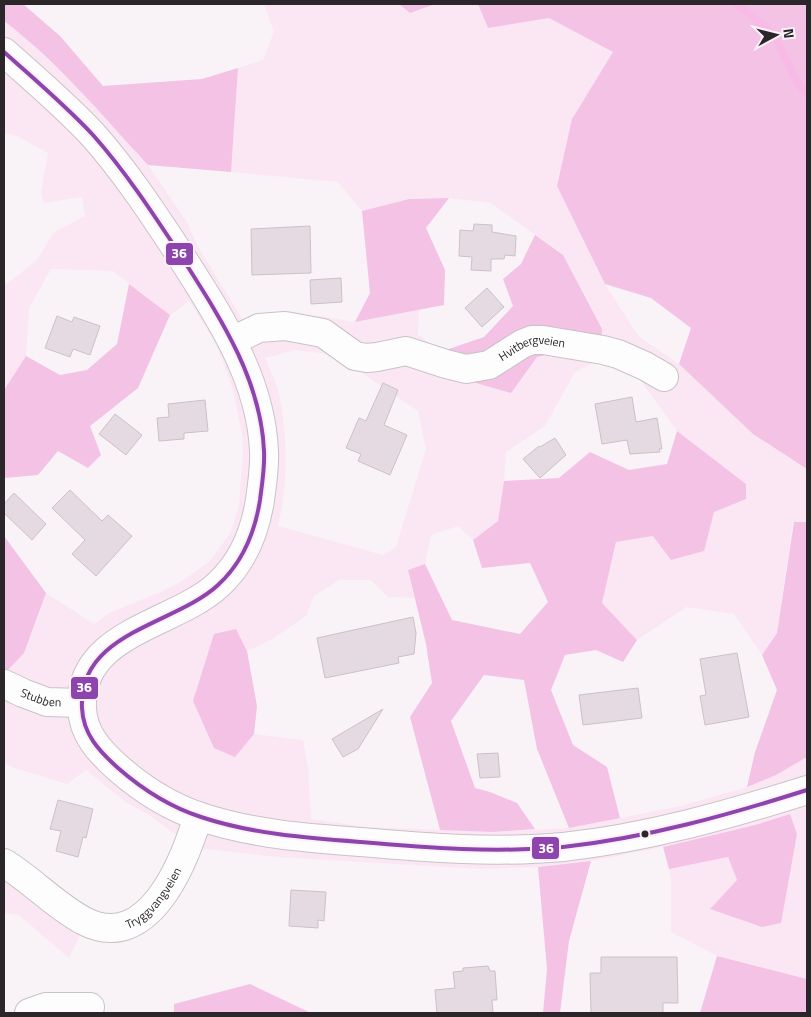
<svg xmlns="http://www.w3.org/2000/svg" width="811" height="1017" font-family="'Titillium Web',sans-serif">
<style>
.green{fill:#fbe6f4;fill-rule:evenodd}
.forest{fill:#f3c2e5}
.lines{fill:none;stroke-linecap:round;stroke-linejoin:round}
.stream{stroke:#f8bbe8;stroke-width:8}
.building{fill:#e6dae2;stroke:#c8c3c7}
.minor-casing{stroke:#c8c3c6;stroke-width:30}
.major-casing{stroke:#c8c3c6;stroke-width:30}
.minor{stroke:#fefdfe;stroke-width:28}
.major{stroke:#fefdfe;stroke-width:28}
.bus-1-casing{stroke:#fbf1f8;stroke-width:8}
.bus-1{stroke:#8e44ad;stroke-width:4}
.bus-dot{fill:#2a2629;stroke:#fbf1f8;stroke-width:2}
.labels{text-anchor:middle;stroke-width:4;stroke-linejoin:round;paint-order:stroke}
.street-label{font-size:12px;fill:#2a2629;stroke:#fbf1f8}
.line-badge{stroke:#fbf1f8;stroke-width:2}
.badge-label{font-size:14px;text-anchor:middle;font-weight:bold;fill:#fff}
</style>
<rect width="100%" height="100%" fill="#f9f3f7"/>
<g class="green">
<path d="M264 4H399L410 13 434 4H478L488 28 549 18 613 52 572 119 605 284 639 337 679 364 753 434 807 469V522H793L777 633 762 655 734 614 686 607 637 640 602 603 616 542 653 536 714 512 746 484 677 431 633 370 607 356 575 372 545 426 506 452 504 481 498 521 473 540 458 526 431 535 425 564 408 570 414 598 388 597 371 580H339L314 596 306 616 271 640 247 651 236 629 235 756 254 734 303 740 308 768 311 819 366 827 494 832 569 828 681 806 747 787 776 775 807 757V979L717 956 671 932V881L669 869 728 857 737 880 710 909 762 927 790 814 755 825 663 847 591 861 538 867 481 869 276 857 199 848 172 832 149 815 127 803 86 770 67 784 15 768 4 763V669L7 671 24 653 46 593 94 624 109 613 163 591 184 580 210 561 231 532 239 505 243 455 242 433 233 390 222 359 212 337 189 301 170 315 113 271 51 269 29 308 26 356 4 390V284L8 283 37 260 54 232 85 216 82 197 44 203 41 192 48 153 19 137 4 133V21L23 36 78 88 148 165 187 222 198 247 243 320 295 312 355 322 419 310 418 334 440 352 537 356 601 342 563 255 491 203 449 198 409 199 362 211 338 182 231 172 238 68 263 60 274 32ZM296 350 329 354 365 375 418 411 426 449 396 547 383 555 278 526C288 484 288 437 279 394 276 382 270 370 265 358Z"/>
<polygon points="4,858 26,888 80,935 69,958 19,915 4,913"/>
</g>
<g class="forest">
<path d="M4 4H23L60 36 103 86 202 79 238 68 231 172 148 165C102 115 58 62 4 21Z"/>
<polygon points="399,4 435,4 410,13"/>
<polygon points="478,4 807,4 807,469 753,434 679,364 691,328 651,298 605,284 557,186 572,119 613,52 549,18 488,28"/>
<polygon points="449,198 426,228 445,270 444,305 355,322 370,293 362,211 409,199"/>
<polygon points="535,235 563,255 602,329 601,342 537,357 511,393 469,381 440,352 484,337 513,306 503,279 521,264"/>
<polygon points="129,284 170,315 138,388 90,426 101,455 88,468 58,451 38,475 4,478 4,390 26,356 60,375 87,370 117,344"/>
<polygon points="677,431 746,484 746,499 714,512 704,551 671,560 653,536 616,542 602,603 637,640 623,662 596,650 565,655 551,690 573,745 607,767 620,818 569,828 537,749 524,680 484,675 451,721 475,788 490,792 517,803 535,829 494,832 440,830 410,717 432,683 426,644 408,570 425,564 452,620 520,634 548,602 530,563 482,568 473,540 498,521 504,481 559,478 590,452 629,470 667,464"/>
<polygon points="794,522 807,522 807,757 776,775 747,787 755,752 777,690 762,655 777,633"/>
<polygon points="4,536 46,593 24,653 7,671 4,669"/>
<polygon points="236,629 247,651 257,706 254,734 235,757 214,748 193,701 214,634"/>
<polygon points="790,814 797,834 781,923 762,927 710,909 737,880 728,857 669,869 663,847 755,825"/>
<polygon points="591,861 569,941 560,1013 543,1013 547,969 538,867"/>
<polygon points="717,956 807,979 807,1013 700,1013"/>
<polygon points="250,984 311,1013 174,1013 174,1004"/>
</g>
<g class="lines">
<polyline class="stream" points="737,4 773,33 801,89 807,93"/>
</g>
<g class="building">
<polygon points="474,224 492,225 492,232 516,236 515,256 505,255 504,259 491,259 491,271 471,270 472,257 459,256 460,230 473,231"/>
<polygon points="310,226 311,273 252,275 251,229"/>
<polygon points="341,278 342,302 311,304 310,280"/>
<polygon points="487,288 504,307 482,327 465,308"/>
<polygon points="57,316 72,322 74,317 100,326 90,355 73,349 70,357 45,348"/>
<polygon points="383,383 398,390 384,425 407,435 390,475 358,461 361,454 346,448 359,418 366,421"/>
<polygon points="632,397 636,422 657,418 662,449 659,449 660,452 630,454 627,440 602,444 595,404"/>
<polygon points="205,400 208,431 184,433 184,439 159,441 157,418 169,417 168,404"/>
<polygon points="115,414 142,435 126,455 99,434"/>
<polygon points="555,438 566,455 540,478 523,459 539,446 540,447"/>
<polygon points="70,490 102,521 108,515 132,536 96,576 72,554 85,540 52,508"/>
<polygon points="14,493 46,524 32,540 4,513 4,504"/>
<polygon points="413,617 416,633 414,654 398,657 399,663 325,678 317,638"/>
<polygon points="737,653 749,717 705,725 700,696 706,695 700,659"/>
<polygon points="638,688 642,718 583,725 579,695"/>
<polygon points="383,709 358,749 343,757 332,739"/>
<polygon points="498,753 500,777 480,778 477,754"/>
<polygon points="58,800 93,809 86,838 83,837 78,857 56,851 61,831 50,829"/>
<polygon points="291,890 326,892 324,921 318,920 318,928 289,926"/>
<polygon points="601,957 677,957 678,1003 663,1003 663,1013 591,1013 590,973 601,973"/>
<polygon points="488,966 490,971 495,971 497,1000 492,1000 493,1013 437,1013 435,990 455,988 453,972 463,971 463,968"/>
</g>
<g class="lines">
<defs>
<g id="minor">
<path id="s1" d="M232 341 259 328 285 326 323 333 355 356 367 358 377 357 406 351 446 364 466 369 489 365 522 344 532 340H543L603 350 618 354 645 366 664 377"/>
<path id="s2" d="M4 684 23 693 47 702 81 703"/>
<path id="s3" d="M4 863C32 880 54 905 84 921 148 954 184 863 198 816"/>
<polyline points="29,1013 46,1007 90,1007"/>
</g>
<path id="major" d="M4 52C34 79 65 105 93 135 125 171 152 212 179 253 217 313 261 377 264 451 265 467 262 484 260 500 255 532 242 563 218 585 175 625 78 632 82 708 83 734 99 751 118 768 142 789 170 807 201 817 252 834 307 838 361 842 428 848 495 853 563 847 646 838 728 815 807 790"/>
</defs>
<use href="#minor" class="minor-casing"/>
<use href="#major" class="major-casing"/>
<use href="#minor" class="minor"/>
<use href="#major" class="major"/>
<defs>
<path id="bus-1" d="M4 52C34 79 65 105 93 135 125 171 152 212 179 253 217 313 261 377 264 451 265 467 262 484 260 500 255 532 242 563 218 585 175 625 78 632 82 708 83 734 99 751 118 768 142 789 170 807 201 817 252 834 307 838 361 842 428 848 495 853 563 847 646 838 728 815 807 790"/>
</defs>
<use href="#bus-1" class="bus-1-casing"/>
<use href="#bus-1" class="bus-1"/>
</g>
<circle class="bus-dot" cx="645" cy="834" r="4.5"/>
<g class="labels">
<g class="street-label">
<text dy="4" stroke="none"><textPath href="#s1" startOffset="320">Hvitbergveien</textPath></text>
<text dy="4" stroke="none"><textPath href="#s2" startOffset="40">Stubben</textPath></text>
<text dy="4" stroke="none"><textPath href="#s3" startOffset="182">Tryggvangveien</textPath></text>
</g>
</g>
<g class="line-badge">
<rect x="165" y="242" width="29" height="24" rx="5" fill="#8e44ad"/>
<rect x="70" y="676" width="29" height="24" rx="5" fill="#8e44ad"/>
<rect x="531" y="836" width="29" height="24" rx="5" fill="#8e44ad"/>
</g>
<g class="badge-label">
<text x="179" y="258">36</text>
<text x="84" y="692">36</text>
<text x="546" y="853">36</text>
</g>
<rect width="811" height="1017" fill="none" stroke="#2a2629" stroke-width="10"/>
<g transform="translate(776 35) rotate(83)" stroke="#fbf1f8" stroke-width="4" paint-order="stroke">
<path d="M0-4L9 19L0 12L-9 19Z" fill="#2a2629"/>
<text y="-8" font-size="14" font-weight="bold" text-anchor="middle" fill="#2a2629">N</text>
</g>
</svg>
